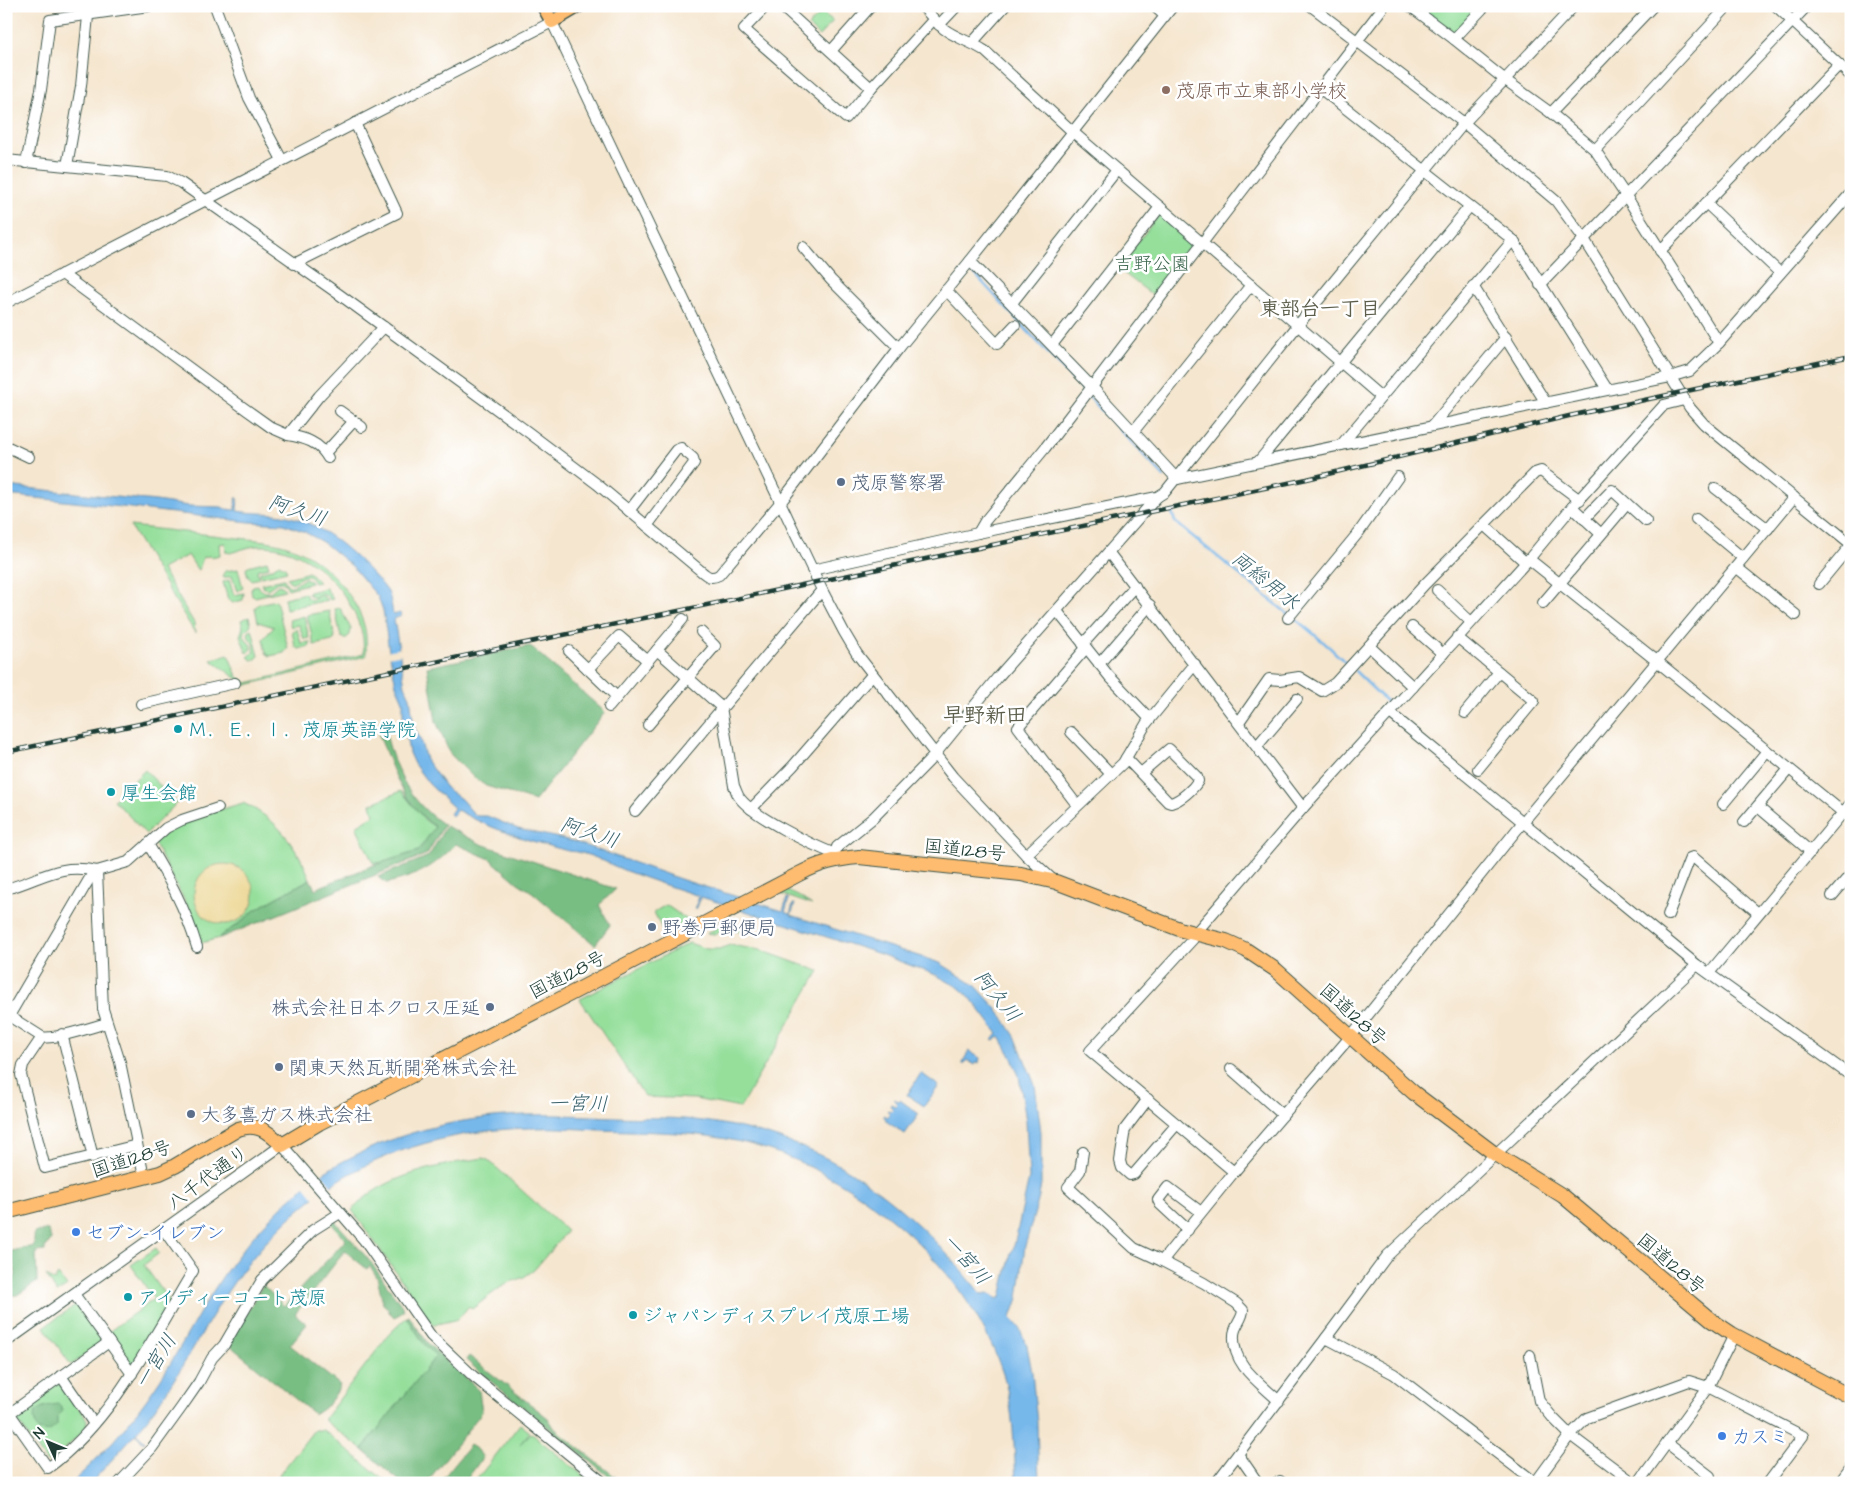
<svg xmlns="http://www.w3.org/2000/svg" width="1857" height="1489" font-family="'Architects Daughter','Klee One',sans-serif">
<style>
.green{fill:#95df9b;stroke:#5a8e68}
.forest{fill:#78be83;stroke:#4c7e5c}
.sand{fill:#eeda9e;stroke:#868c69}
.water{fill:#77b8eb;stroke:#4b7a90}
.pier{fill:#f5e6cf}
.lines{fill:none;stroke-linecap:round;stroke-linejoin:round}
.stream{stroke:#77b8eb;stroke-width:2.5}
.minor-casing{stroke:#3f564b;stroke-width:12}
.major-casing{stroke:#3f564b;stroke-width:15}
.highway-casing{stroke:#3f564b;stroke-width:16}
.minor{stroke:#fff;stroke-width:10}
.major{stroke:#fdbc70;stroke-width:12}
.highway{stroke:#fdbc70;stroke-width:14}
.rail-casing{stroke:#1f3d34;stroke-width:4.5}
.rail{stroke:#fff;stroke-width:2.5;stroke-dasharray:8;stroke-linecap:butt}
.education-dot{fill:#8d6e63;stroke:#fff;stroke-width:2}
.service-dot{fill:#5c6f8a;stroke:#fff;stroke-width:2}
.culture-dot{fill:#0f9aa8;stroke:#fff;stroke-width:2}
.shop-dot{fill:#3f7fe0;stroke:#fff;stroke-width:2}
.labels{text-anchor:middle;stroke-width:5;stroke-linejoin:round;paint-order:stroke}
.education-label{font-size:19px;fill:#785e54;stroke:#fff;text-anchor:start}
.park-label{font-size:19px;fill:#3c664e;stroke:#fff}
.service-label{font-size:19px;fill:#4e5e75;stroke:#fff;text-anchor:start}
.culture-label{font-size:19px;fill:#0d838f;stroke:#fff;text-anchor:start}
.street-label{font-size:19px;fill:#1f3d34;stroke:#fff}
.shop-label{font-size:19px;fill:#366cbe;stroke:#fff;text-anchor:start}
.neighbourhood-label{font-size:20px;font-weight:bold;fill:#5d5f4c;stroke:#fff}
.water-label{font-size:20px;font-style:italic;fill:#39626b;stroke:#fff}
.quarter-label{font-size:21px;font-weight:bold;fill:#5d5f4c;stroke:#fff}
</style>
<rect width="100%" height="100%" fill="#fff"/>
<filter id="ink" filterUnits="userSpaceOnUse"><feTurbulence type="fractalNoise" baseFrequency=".02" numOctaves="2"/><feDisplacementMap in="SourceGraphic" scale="10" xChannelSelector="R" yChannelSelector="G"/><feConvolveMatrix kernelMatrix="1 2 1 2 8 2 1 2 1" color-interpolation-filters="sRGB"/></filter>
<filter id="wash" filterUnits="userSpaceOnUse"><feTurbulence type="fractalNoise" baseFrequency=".0096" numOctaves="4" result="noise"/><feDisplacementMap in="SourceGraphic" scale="20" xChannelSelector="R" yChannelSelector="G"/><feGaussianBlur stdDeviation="1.12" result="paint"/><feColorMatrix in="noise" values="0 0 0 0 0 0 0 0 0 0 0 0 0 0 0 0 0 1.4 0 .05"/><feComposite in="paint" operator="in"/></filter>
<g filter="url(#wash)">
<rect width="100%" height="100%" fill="#f5e6cf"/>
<g class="green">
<polygon points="1415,6 1482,6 1453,35"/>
<polygon points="822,12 833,21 819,36 808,26"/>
<polygon points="1160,214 1195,245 1155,297 1117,268"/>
<path d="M130 526 266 541C278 543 289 546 300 551 327 564 358 598 365 629 367 637 366 647 366 656L246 685 211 660 228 654 237 676 247 683 364 654C363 646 364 638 361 630 348 587 305 543 256 546 247 547 238 551 230 553L226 552 225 543 219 544 220 555 211 557 210 556 203 557 199 570 197 569 188 555 162 569 194 623 195 633Z"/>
<polygon points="267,561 269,567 257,570 259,578 252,580 248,577 246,569 248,566"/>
<polygon points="279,564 285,567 287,571 261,577 260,572 271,569"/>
<polygon points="238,569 243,588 238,591 236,589 232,576 223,578 222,576 225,571"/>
<path d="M309 572 319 582 314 583C309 571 301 577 293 583L289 581 287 578Z"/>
<path d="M284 579C290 593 296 583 304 579L310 581 311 583 288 589C283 577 276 583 268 589L264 588 261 584Z"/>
<polygon points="229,580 234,595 244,593 243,600 233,603 228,600 223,582"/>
<path d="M258 585C260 590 264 593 270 592L278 585 282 586 285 590 255 597 252 596 251 590 253 586Z"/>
<path d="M326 588 333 599 330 600C326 592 320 592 314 598L308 594 309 592Z"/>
<path d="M305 593 307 598C315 602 315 597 321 595L328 600 286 609 284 598Z"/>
<polygon points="276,600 288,648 284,653 270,656 266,653 263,639 274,627 258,622 255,608 258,604"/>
<polygon points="340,608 351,629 350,635 345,639 341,637 335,609"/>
<polygon points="329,611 335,639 332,641 314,645 307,615"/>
<polygon points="304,616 309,638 304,639 299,625 291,627 289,620"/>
<polygon points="249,617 251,625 245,631 244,636 251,646 251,649 247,653 240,636 243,627 241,620"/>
<polygon points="252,629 259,656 256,659 252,660 248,657 254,652 254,645 248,636 249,631"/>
<polygon points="297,629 301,643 310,642 310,646 299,649 295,647 292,631"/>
<polygon points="145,770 177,803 146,834 114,800"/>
<polygon points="401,791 425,820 435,827 418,851 384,862 373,863 356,826 374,815 371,804"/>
<path d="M243 803C276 818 297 845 310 879L255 910 240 923 220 936V938L201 943 187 905 154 843C174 822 215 811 243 803Z"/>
<polygon points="787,891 798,896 812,905 781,894"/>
<polygon points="666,905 689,921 664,933 654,912"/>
<polygon points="726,923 759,934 731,930 714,934 707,933"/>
<polygon points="689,943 707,949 719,949 730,945 760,950 819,971 740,1108 695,1099 645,1097 580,999"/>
<path d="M483 1158 488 1160 567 1231 534 1270 524 1277 505 1284 472 1309 469 1306 458 1319 433 1325 352 1210C359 1203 367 1195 376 1190 407 1171 447 1164 483 1158Z"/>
<polygon points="156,1248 159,1253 144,1265 171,1303 134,1365 129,1365 107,1333 154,1299 131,1265"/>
<polygon points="46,1275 54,1281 58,1275 67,1286 57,1293"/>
<polygon points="77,1304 102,1338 101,1344 71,1365 44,1327"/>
<polygon points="407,1317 424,1344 436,1356 362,1449 325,1421 325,1418 390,1333"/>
<polygon points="57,1384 62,1385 87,1420 86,1429 51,1462 46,1461 16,1419 17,1412"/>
<polygon points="520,1424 530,1432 520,1444 531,1433 592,1483 474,1483"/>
<polygon points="314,1430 323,1430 388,1483 273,1483"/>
</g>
<g class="forest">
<polygon points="530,646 605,712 535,801 486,786 473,777 450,754 436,721 427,667"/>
<path d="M385 729C394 770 409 801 444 825L427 854 220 938V936L240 923 255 910 310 879 315 889 374 865 418 851 435 827C401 801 394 771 378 733Z"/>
<path d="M446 826 481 844 616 889 599 905 610 925 595 945 532 892 518 883 490 859 456 844C434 867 418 876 387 883L383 881 378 877 429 856Z"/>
<path d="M334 1220 370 1261 404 1309 400 1314 394 1317 388 1311 389 1309 383 1304 377 1277 370 1266 367 1269 345 1251 295 1314 307 1324 290 1345 340 1385C336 1396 325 1410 314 1414L228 1344 263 1285 284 1306 346 1240 331 1223Z"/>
<polygon points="48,1230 51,1239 47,1246 45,1247 45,1251 36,1252 37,1282 17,1295 6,1296 6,1279 16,1276 11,1251 34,1246 34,1233"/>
<polygon points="409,1316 427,1342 439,1354 479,1390 482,1412 426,1483 402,1483 362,1449 436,1356 424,1344 407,1317"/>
<polygon points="469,1356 548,1418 555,1429 623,1483 617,1483 483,1375 466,1360"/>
<path d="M59 1404 63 1411 57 1417V1425C50 1432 47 1433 38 1430 27 1409 41 1406 59 1404Z"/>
<polygon points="470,1445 475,1448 483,1457 464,1483 439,1483"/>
</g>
<circle class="sand" cx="224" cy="894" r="30"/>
<g class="water">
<path d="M6 486 156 501 189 506 222 507 225 509 235 510 236 498H238L237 511C254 514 271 512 287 516 321 524 347 547 370 571 376 578 383 584 388 592 391 599 392 607 393 615L400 613 401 616 394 619 405 686 410 697 414 727 420 739 426 760 447 789 461 799 474 814 477 816H487L518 829 572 841 683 880 783 911 787 898 789 899 785 912 790 914 793 904H795L791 915 940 963 976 986 997 1009 1015 1036 1035 1085 1041 1132V1184L1038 1201 1025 1246 1018 1298 1011 1318 1019 1327 1027 1346 1032 1372 1037 1423 1039 1483H1016C1014 1447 1014 1410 1003 1374 967 1264 855 1171 745 1143 697 1131 649 1132 600 1130 578 1129 555 1127 533 1128 469 1129 402 1144 346 1176 294 1206 246 1259 216 1310 190 1352 168 1395 136 1433L145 1441 144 1442 135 1434 91 1483H71C110 1449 144 1407 170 1364 186 1338 200 1310 217 1285 246 1240 292 1189 340 1163 397 1132 460 1117 525 1115 555 1114 586 1116 616 1117 642 1118 669 1117 695 1120 745 1125 806 1144 849 1171 901 1204 943 1246 981 1294L988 1293 998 1299 1001 1297 1011 1252 1013 1250 1029 1178 1026 1121 1019 1076 1011 1056 1000 1037 993 1040 992 1039 998 1034 969 996 958 987 936 975 880 954 701 897 696 910 695 909 699 896C674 888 650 880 626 871 606 863 589 852 568 851 527 840 494 831 457 810L452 816 450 814 454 808 429 784 414 764 409 753 403 715V701L396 685 389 651 383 610 378 597 352 566 324 543 305 532 284 524 249 522 131 508 6 495Z"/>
<polygon points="969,1051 980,1058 979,1063 977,1062 975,1065 967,1060 964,1065 962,1063"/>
<polygon points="921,1073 939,1086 924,1106 907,1095"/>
<polygon points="895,1099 898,1101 900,1100 919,1114 905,1134 886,1121 886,1119 883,1116 884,1115 888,1117 890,1114 887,1111 888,1110 891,1111 893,1109 890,1106 891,1104 895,1106 897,1104 894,1100"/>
</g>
<g class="pier">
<polygon points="402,648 403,654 388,657 386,651"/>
<polygon points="321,1173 333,1187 316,1200 304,1185"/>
</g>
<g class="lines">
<g class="stream">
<polyline points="972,271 1084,392"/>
<polyline points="1089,397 1164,477"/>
<polyline points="1172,512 1175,522 1288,614"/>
<polyline points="1293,617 1327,645 1347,664"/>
<polyline points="1355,671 1390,705"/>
</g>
</g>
</g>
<g filter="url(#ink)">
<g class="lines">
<defs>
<g id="minor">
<polyline points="215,6 249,98 282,160"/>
<polyline points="766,6 744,29 846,118 871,88 934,19"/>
<polyline points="781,6 871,88"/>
<path d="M922 6C929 13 936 23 944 29 956 38 972 42 985 51L1073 132 1381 397"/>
<polyline points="1154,6 1165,16"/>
<polyline points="1311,6 1464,123 1556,201 1584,239 1690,408 1704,424 1851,544"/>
<polyline points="1410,6 1454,39 1504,79 1551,113 1595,150 1626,196 1719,343"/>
<polyline points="1776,6 1851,76"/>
<polyline points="939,25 957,6"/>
<polyline points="1454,39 1485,6"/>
<polyline points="972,43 1005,6"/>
<polyline points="831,51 871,6"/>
<polyline points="1321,89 1513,240 1607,389"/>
<polyline points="1551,113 1653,6"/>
<polyline points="1595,150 1728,6"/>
<path d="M6 160 167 176 181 183 340 295 528 432 597 484 701 571C708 577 711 579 719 575L784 498 899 348 970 261 1173 6"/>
<polyline points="26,163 41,90 50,20 149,6"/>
<polyline points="67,166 81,86 88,16"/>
<polyline points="1706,203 1780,273"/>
<polyline points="803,247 831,280 899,348"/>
<polyline points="1660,251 1839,65"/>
<polyline points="970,261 1092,387 1177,479"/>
<polyline points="294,264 397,213 355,123"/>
<polyline points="62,274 237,403 272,428 288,435 319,396 384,327"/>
<polyline points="1540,285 1807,6"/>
<polyline points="1473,286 1546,403"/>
<polyline points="946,290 997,344 1015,325"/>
<polyline points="6,303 552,22 822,590 844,632 857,654 953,777 1026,855 1054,881"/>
<polyline points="1012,303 1117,170"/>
<polyline points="1052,345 1160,207"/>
<polyline points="340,411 362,427"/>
<polyline points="1432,426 1506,337"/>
<polyline points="1133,432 1251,285"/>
<path d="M288 435C305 438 319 442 328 458"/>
<polyline points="1341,445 1513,240"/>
<polyline points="6,446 29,457"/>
<polyline points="325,453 354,421"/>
<polyline points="1258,462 1470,206"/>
<polyline points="1177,479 1670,377 1690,371 1719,343 1851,193"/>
<polyline points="1715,488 1768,529"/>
<polyline points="1572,507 1601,534"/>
<polyline points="629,511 676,450 681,448 693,458 694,463 647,526"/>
<polyline points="1584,519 1612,490 1646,521"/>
<polyline points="1696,519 1743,558"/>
<polyline points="1484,525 1525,562"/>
<polyline points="978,533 985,521 1045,448 1384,6"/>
<polyline points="1109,553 1303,808"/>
<polyline points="1529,559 1658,662 1851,819"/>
<polyline points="1736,567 1796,615"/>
<polyline points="812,570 978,533 1157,497 1165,492 1298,325 1464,123 1574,6"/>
<polyline points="1819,584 1851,545"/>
<polyline points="1437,590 1471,622"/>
<polyline points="1543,603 1627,504"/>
<polyline points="1057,611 1109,676 1150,719"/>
<polyline points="1288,618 1359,532 1398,477"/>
<polyline points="1412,627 1443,654"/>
<polyline points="1457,637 1534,701 1478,769"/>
<polyline points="1083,644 1135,586"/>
<polyline points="1369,646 1413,687"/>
<path d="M657 650 721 707 734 786C736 790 737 794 739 797 752 816 812 845 835 854"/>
<polyline points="569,651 617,697"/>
<polyline points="1099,664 1150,605"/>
<polyline points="588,669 619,636 648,661"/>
<polyline points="141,704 235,683"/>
<polyline points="609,707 683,619"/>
<polyline points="1390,713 1697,965 1851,1076"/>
<polyline points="1465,713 1499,672"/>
<polyline points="1239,722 1269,679 1280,680 1299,677 1322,691 1335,683 1425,584 1535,473 1541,471 1545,474 1580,500"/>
<polyline points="648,725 715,646 701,632"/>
<polyline points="1071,732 1111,774"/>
<polyline points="1257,746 1297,699"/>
<path d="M1126 758 1168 802 1171 803C1181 800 1193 789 1198 781L1197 777 1169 749 1141 773"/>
<polyline points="1723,804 1767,751"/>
<polyline points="1077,805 1018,727 1086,648"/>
<polyline points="1758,807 1811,852"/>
<polyline points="751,809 793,766 872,675"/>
<polyline points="635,811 822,590"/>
<polyline points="1744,822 1789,769"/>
<path d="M148 844C169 879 185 907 197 947"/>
<polyline points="1026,855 1123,763 1146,724 1195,664"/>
<polyline points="833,859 837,847 873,818 932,758 997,678 1157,497"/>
<polyline points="97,871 103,1009 120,1062 144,1177"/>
<path d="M6 889C43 879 56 863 97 871"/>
<polyline points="1832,896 1851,874"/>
<polyline points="1668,915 1688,863 1690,858 1693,857 1758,913"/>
<polyline points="1709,973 1851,803"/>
<polyline points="9,1016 42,1037"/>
<polyline points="6,1017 9,1016 91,876 97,871 128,862 166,828 182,820 218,808"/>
<path d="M107 1023C92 1027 55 1040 42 1037L23 1065 21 1075 45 1168 137 1145"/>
<polyline points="62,1034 93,1157"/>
<polyline points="1231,1069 1283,1115"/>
<polyline points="1148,1099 1125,1129 1120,1161 1122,1168 1130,1175 1134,1174 1177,1124"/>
<path d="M1083 1152 1080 1171 1068 1187 1134 1248 1162 1261 1204 1283 1236 1303 1243 1310C1243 1319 1234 1326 1234 1335 1232 1365 1259 1382 1279 1401"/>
<polyline points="1234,1172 1090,1051 1193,939 1199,929 1303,808 1529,559 1572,507 1664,405 1684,400"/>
<polyline points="1188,1230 1160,1204 1158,1200 1168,1187 1201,1212"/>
<polyline points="1162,1261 1234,1172 1351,1036 1523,822 1794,497"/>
<polyline points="74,1294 132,1374"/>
<polyline points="1326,1338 1394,1374 1536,1483"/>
<polyline points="6,1342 282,1145 364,1240 431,1336 473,1376 604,1483"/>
<polyline points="1530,1355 1539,1401 1553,1418 1570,1435 1634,1483"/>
<polyline points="61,1376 94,1424"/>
<path d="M10 1414 48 1468C113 1420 152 1339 193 1271L164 1230"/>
<polyline points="6,1416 109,1342"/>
<polyline points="1667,1443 1710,1476 1704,1483"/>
<polyline points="1238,1454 1258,1483"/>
<polyline points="119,1483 152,1448 181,1408 199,1382 212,1358 224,1345 262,1280 313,1230 340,1213"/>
<polyline points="1216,1483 1326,1338 1387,1256 1697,965"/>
<polyline points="1276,1483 1280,1481 1282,1483"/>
<polyline points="1535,1483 1570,1435 1587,1418 1689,1381 1708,1387 1803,1436 1768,1483"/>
<polyline points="1638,1483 1708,1387 1731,1341 1732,1334"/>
<polyline points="1839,1483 1851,1467"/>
</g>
<polyline id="major" points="543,6 552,22 579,6"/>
<path id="highway" d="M6 1212 160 1173 175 1166 238 1129C258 1122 268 1132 282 1145L319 1123 572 993 799 874C820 863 835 859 859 857L1021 874 1056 882 1182 930 1226 941 1246 950 1276 970 1414 1093 1495 1154 1563 1196 1711 1320 1732 1334 1851 1397"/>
</defs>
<use href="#minor" class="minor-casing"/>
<use href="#major" class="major-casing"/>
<use href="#highway" class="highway-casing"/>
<use href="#minor" class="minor"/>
<use href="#major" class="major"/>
<use href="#highway" class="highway"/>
<defs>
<polyline id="rail" points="6,752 1307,479 1569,416 1851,356"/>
</defs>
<use href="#rail" class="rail-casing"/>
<use href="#rail" class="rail"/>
</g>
</g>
<circle class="education-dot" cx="1166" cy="90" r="5"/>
<g class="service-dot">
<circle cx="841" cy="482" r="5"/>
<circle cx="652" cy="927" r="5"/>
<circle cx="490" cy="1007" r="5"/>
<circle cx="279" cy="1067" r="5"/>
<circle cx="191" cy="1114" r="5"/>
</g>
<g class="culture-dot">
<circle cx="178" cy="729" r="5"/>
<circle cx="111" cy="792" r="5"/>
<circle cx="128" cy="1297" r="5"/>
<circle cx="633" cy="1315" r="5"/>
</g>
<g class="shop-dot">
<circle cx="76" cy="1232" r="5"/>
<circle cx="1722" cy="1436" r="5"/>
</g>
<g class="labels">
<g class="education-label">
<text x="1176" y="97">茂原市立東部小学校</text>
</g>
<g class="park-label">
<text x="1152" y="270">吉野公園</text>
</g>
<g class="service-label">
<text x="851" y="489">茂原警察署</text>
<text x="662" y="934">野巻戸郵便局</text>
<text x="480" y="1014" text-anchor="end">株式会社日本クロス圧延</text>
<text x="289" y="1074">関東天然瓦斯開発株式会社</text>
<text x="201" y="1121">大多喜ガス株式会社</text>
</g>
<g class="culture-label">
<text x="188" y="736">Ｍ．Ｅ．Ｉ．茂原英語学院</text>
<text x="121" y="799">厚生会館</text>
<text x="138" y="1304">アイディーコート茂原</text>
<text x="643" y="1322">ジャパンディスプレイ茂原工場</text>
</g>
<g class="street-label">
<text transform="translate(965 849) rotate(6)" y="7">国道128号</text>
<text transform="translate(567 974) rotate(-27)" y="7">国道128号</text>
<text transform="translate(1354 1014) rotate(42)" y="7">国道128号</text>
<text transform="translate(131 1158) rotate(-18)" y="7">国道128号</text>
<text transform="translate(207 1177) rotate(-36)" y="7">八千代通り</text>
<text transform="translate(1672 1263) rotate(40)" y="7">国道128号</text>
</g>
<g class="shop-label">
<text x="86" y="1239">セブン-イレブン</text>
<text x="1732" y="1443">カスミ</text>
</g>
<g class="neighbourhood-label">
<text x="1320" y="315">東部台一丁目</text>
</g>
<g class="water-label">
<text transform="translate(298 510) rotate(18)" y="7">阿久川</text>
<text transform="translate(1266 580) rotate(39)" y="7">両総用水</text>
<text transform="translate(590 832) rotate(18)" y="7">阿久川</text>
<text transform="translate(998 996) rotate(50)" y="7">阿久川</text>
<text transform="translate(578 1103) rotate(1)" y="7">一宮川</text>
<text transform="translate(967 1259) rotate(49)" y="7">一宮川</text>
<text transform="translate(155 1361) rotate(-58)" y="7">一宮川</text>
</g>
<g class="quarter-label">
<text x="985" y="722">早野新田</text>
</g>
</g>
<rect width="1857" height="1489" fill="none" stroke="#fff" stroke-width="25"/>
<g transform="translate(48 1442) rotate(314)" stroke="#ffffff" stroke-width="4" paint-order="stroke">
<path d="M0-4L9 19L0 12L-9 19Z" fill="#1f3d34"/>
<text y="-8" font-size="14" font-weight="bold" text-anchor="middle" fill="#1f3d34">N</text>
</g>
</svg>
